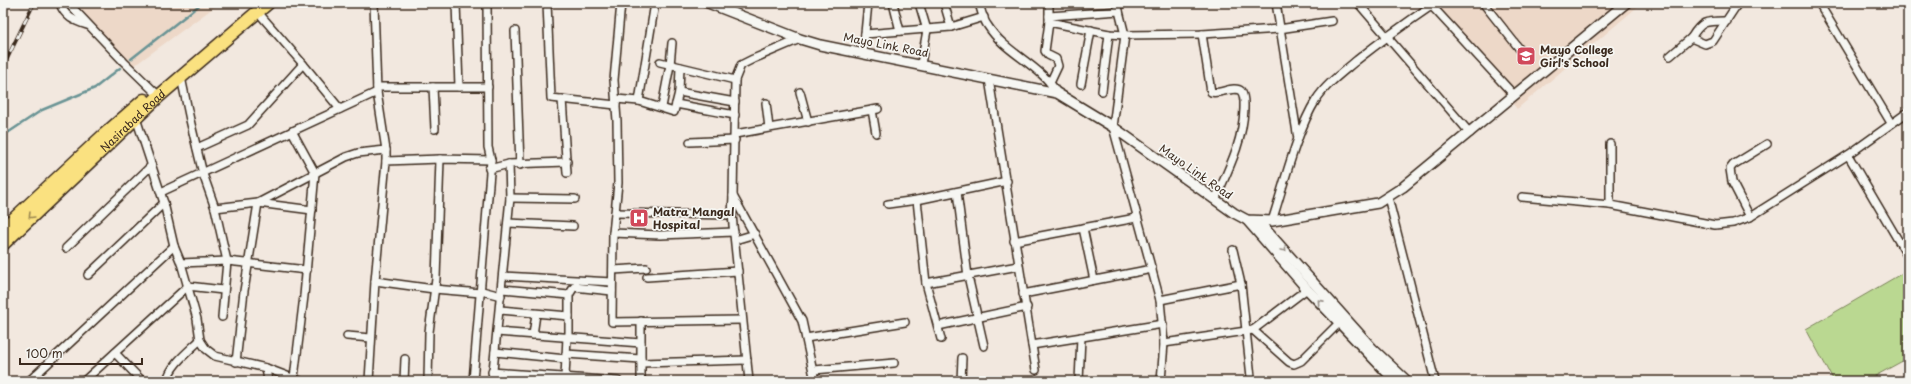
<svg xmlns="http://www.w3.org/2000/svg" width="1911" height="384" font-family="'Playpen Sans',sans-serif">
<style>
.built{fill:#edd8c8}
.green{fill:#bad891;stroke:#7a8158}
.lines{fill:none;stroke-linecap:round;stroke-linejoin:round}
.stream{stroke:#6a9495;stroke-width:2.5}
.street-casing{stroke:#3b2a1e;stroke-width:10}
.secondary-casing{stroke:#3b2a1e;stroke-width:12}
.highway-casing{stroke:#3b2a1e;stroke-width:15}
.street{stroke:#f6f6f2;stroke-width:7}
.secondary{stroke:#f6f6f2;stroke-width:9}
.highway{stroke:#fae180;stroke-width:12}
.rail-casing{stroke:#3b2a1e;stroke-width:4}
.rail{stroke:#f6f6f2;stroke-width:2.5;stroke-dasharray:8;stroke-linecap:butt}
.oneway{stroke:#9a864f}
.oneway2{stroke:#989088}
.labels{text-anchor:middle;stroke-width:3.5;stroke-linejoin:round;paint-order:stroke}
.street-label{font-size:11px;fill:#3b2a1e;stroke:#f6f6f2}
.poi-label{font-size:11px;font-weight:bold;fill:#3b2a1e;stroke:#f6f6f2;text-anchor:start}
</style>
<rect width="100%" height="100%" fill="#f2e8df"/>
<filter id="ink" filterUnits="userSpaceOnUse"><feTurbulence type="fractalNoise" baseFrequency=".025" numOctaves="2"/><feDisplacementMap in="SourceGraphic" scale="8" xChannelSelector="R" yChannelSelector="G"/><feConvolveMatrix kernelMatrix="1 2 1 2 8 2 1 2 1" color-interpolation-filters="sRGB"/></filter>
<g filter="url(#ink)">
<g class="built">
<polygon points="76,3 220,3 131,68"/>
<polygon points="1429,3 1642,3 1517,109"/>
</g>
<polygon class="green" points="1906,271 1908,274 1908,358 1866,381 1834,381 1806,329"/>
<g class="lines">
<g class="stream">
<polyline points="131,59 202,3"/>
<polyline points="3,136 42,110 95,88 120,68"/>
</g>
<defs>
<g id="street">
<path d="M60 3C64 17 75 21 87 25"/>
<polyline points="68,3 124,62 159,96"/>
<polyline points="374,3 377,92 386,150 386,161"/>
<polyline points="456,3 459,87"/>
<polyline points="547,3 551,98 616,105"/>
<polyline points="621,3 614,80 617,121 618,183 613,233 612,322 742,320"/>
<polyline points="893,3 900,31"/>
<polyline points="919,3 927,30 921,64"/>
<polyline points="944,3 951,27"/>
<path d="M979 3C981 10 983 20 988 26 1005 53 1041 65 1057 93"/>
<polyline points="1049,3 1049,22 1045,51 1048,55 1056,59 1058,66 1050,83"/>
<polyline points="1117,3 1125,35 1113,127 1160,300 1164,343 1161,381"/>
<polyline points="1276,3 1298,139"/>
<polyline points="1358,3 1470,133"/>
<polyline points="1429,3 1514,95"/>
<polyline points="1483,3 1522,52"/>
<polyline points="1819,3 1891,123"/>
<polyline points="257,11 303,64 340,109"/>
<polyline points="1049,16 1119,11"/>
<polyline points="1049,22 1109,34 1125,35 1202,34 1279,29 1332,21"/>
<polyline points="515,31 520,165"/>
<polyline points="865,34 951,27 984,17"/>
<path d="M1202 34 1211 92C1219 95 1234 85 1241 91 1245 96 1244 103 1244 109 1243 142 1228 170 1215 200"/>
<path d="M1691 38C1702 20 1706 21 1727 21"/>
<polyline points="800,39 753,59 741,65 735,80 733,196 802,321 815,381"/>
<polyline points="863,53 868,3"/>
<polyline points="1670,56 1691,38 1705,44 1713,41 1738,3"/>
<polyline points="660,62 735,80"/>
<polyline points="181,77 190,120 203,174 215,208 227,261 222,317"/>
<polyline points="989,79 1036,370"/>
<polyline points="1081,84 1091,30"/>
<polyline points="377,87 488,87"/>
<polyline points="433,87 435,129"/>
<polyline points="1102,91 1109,34"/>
<polyline points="679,92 735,102"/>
<polyline points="800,92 808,122"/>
<polyline points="562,99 567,173"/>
<polyline points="616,99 639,101 674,112 679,92 680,67"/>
<polyline points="639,101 655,3"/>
<polyline points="766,103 769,128"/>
<polyline points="676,104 735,115"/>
<polyline points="662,107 670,65 672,43"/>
<polyline points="872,110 876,133"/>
<polyline points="136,118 164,203 174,246 181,263 197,319 200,340 206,349 215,356 266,368 300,381"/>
<polyline points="292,131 315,173 304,296 294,378"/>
<polyline points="735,134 878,109"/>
<polyline points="690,142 735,140"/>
<polyline points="197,148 248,125 303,64"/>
<polyline points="1848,155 1908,257"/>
<polyline points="489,169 509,164"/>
<polyline points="161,192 377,92"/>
<polyline points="957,192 968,276 984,346"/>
<polyline points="733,196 732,215 749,381"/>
<polyline points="1388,197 1435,381"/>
<polyline points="1522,197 1610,205 1715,225 1733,223 1750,217 1848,155 1908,112"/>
<polyline points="510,198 575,199"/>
<polyline points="917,200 926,283 941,339"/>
<polyline points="888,204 917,200 1007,181"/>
<polyline points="1610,205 1610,144"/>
<polyline points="215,208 258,203 312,210"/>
<polyline points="615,213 732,215"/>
<polyline points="1750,217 1732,182 1730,169 1733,165 1767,144"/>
<path d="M1272 221C1284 185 1296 132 1316 100 1326 84 1343 72 1357 60 1381 41 1406 23 1431 6"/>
<polyline points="508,223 573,226"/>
<polyline points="1083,228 1094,280"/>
<polyline points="613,233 660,235 734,232"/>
<polyline points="735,240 755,234"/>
<polyline points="1014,241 1136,218"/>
<polyline points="66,248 151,166"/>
<polyline points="1233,250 1241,284 1251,377"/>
<polyline points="181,263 227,261 307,270"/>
<polyline points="613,270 646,268"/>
<polyline points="88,275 164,203"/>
<polyline points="503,276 612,282"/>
<polyline points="647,277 738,271"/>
<polyline points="375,281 434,289 481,293"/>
<polyline points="926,283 1018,266"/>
<polyline points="502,289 569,295 574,287 612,291"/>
<polyline points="482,291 501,296"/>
<polyline points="1023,294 1152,269"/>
<polyline points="569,295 569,337"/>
<polyline points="1160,300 1241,284"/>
<polyline points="500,310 569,316"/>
<polyline points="938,326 1027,307"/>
<polyline points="1253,330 1289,362 1294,364 1301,361 1339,323"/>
<polyline points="497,332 641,343"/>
<polyline points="533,335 536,314"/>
<polyline points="347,336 371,338"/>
<polyline points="806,338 905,322"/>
<polyline points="1164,343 1253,330 1307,289"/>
<polyline points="1032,345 1163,324"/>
<polyline points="495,352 566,359"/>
<polyline points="115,353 142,381"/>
<polyline points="566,354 641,359"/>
<polyline points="236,362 244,291 258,203 346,157 358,153 386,150"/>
<polyline points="641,363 747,360"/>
<polyline points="266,368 268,381"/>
<polyline points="814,370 894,363"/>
<polyline points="492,372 618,381"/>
<polyline points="565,377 567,337"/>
<polyline points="29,381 174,246"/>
<polyline points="84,381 188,286 223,290"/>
<path d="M167 381C170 365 189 351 200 340"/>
<polyline points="369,381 375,281 386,161 440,159 491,160"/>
<polyline points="404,381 405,359"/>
<polyline points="428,381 429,332 436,279 440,159"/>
<polyline points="473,381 491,160 488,147 487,3"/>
<polyline points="492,381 510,198 509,164 567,162"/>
<polyline points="641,381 641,321"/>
<polyline points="961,381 962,358"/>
<polyline points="1079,381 1081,337"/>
</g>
<g id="secondary">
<polyline points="708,3 800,39 820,45 1057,93 1113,127 1234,213 1247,220 1272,221 1378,203 1403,187 1626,3"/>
<polyline points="1247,220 1307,289 1395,381"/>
<polyline points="1258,221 1372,348 1407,381"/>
</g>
<g id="highway">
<polyline points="3,229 105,134 144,100"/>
<path id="s1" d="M3 244 159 96 268 3"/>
</g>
</defs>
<use href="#street" class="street-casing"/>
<use href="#secondary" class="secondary-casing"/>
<use href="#highway" class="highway-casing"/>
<use href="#street" class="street"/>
<use href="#secondary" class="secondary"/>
<use href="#highway" class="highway"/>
<defs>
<polyline id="rail" points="3,67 34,3"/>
</defs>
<use href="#rail" class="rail-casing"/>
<use href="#rail" class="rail"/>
</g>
<defs><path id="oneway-chevron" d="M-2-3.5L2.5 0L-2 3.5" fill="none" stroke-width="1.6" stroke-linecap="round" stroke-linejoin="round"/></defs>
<use class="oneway" href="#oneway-chevron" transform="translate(31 216) rotate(135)"/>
<g class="oneway2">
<use href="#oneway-chevron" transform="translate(1284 249) rotate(47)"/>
<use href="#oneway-chevron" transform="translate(1320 302) rotate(-132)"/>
</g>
</g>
<defs>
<symbol id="school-square" viewBox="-11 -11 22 22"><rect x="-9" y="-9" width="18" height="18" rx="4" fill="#d1495b" stroke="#f6f6f2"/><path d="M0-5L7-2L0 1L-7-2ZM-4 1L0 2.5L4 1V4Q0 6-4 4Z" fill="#fff"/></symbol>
<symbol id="hospital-square" viewBox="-11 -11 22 22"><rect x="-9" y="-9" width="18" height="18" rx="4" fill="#d1495b" stroke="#f6f6f2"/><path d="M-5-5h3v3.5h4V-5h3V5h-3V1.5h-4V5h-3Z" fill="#fff"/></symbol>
</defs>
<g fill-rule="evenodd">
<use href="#school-square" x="1515" y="45" width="22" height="22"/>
<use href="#hospital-square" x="628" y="207" width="22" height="22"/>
</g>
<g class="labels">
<g class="street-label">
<text transform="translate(886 45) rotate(11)" y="4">Mayo Link Road</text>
<text dy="4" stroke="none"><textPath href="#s1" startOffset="179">Nasirabad Road</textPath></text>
<text transform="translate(1196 172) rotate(35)" y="4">Mayo Link Road</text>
</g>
<g class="poi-label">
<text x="1540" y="54">Mayo College<tspan x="1540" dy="13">Girl's School</tspan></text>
<text x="653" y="216">Matra Mangal<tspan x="653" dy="13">Hospital</tspan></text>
</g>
</g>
<rect width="1911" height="384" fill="none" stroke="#f6f6f2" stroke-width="16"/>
<rect x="8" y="8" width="1895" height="368" fill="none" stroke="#3b2a1e" stroke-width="1.5" filter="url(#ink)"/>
<path d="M20 358v6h122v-6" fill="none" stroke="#3b2a1e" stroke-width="2"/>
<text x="26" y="358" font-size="12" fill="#3b2a1e" stroke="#f6f6f2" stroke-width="3" paint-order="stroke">100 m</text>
</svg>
